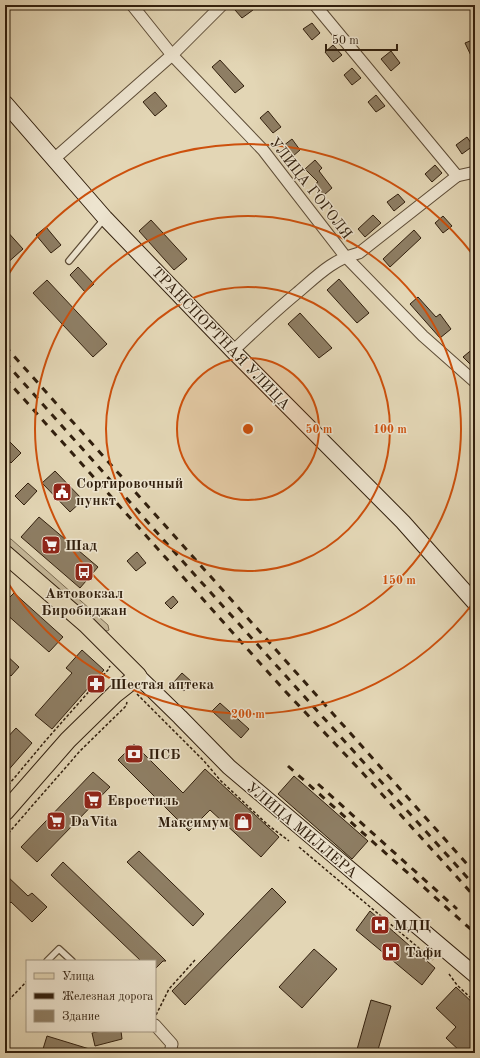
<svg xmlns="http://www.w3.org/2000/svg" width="480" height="1058" font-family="'Old Standard TT',serif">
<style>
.green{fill:#c5b798;stroke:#7b6b52}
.building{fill:#8e7e64;stroke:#311f0d}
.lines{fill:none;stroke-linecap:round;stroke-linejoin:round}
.lane-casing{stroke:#5e4d37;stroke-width:8}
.street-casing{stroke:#5e4d37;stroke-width:13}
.secondary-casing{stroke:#311f0d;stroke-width:17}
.primary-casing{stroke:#311f0d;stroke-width:19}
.path{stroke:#311f0d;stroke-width:1.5;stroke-dasharray:3 2;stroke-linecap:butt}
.lane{stroke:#ede4cf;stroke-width:5.5}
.street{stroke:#ede4cf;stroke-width:11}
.secondary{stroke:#ede4cf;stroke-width:15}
.primary{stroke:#e3d6b5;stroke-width:17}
.rail{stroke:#311f0d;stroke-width:3;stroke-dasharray:7 7;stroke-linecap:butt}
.ring{fill:none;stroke:#cd500c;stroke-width:2}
.labels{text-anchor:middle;stroke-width:3;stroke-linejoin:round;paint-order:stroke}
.street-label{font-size:15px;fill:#311f0d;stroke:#ede4cf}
.poi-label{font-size:15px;font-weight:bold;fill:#311f0d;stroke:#ede4cf;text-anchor:start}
.centre{fill:#cd500c;stroke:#ede4cf;stroke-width:2}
.ring-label{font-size:12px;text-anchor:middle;font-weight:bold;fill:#cd500c;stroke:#ede4cf;stroke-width:3;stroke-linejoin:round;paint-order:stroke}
</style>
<rect width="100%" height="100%" fill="#e3d6b5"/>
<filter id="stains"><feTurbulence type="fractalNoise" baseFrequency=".005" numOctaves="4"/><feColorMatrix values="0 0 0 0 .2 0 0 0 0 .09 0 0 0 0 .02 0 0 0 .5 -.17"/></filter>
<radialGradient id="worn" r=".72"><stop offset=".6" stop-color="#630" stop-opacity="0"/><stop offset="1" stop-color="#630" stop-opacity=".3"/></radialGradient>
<polygon class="green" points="8,539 11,539 108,625 109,630 107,631 104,630 7,545 6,541"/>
<g class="building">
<polygon points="241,5 249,5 253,10 242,18 235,10"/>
<polygon points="312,23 320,33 312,40 303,29"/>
<polygon points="475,39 475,64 465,43"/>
<polygon points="333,45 342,55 333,62 325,52"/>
<polygon points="391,51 400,63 391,71 381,59"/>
<polygon points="220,60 244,86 235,93 212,67"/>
<polygon points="352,68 361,78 352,85 344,75"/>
<polygon points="155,92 167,106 155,116 143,102"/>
<polygon points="376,95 385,106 376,112 368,102"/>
<polygon points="268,111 281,127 273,133 260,118"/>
<polygon points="467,137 473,146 462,154 456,145"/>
<polygon points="292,139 300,150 292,157 283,146"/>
<polygon points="315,160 322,168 319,171 332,188 324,195 315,184 318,182 305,169"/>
<polygon points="435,165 442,173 432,182 425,174"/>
<polygon points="398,194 405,202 394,211 387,202"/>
<polygon points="373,215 381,223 365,237 358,229"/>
<polygon points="443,216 452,226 443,233 435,223"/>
<polygon points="151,220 187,259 174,270 139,231"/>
<polygon points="46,227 61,245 51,253 36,235"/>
<polygon points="5,229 23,249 5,265"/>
<polygon points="414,230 421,238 390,267 383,259"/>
<polygon points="78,267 94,284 85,292 70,275"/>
<polygon points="339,279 369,313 357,323 327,290"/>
<polygon points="47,280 107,344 93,357 33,293"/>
<polygon points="418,297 436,317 440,314 451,329 440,338 410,304"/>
<polygon points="300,313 332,348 319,358 288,324"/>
<polygon points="475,347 475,362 471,365 463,357"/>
<polygon points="5,437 21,453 11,463 5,456"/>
<polygon points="55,471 83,500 70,512 42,483"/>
<polygon points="28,483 37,491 24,505 15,496"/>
<polygon points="39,517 98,567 80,588 21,537"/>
<polygon points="137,552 146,563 136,571 127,561"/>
<polygon points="14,593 63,637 49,652 5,613 5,602"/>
<polygon points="173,596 178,602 171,609 165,603"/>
<polygon points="82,650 104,670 52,729 35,715 72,673 66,668"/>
<polygon points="5,654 19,667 11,676 5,671"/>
<polygon points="182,673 192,682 184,691 174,682"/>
<polygon points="220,703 249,729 241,738 212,711"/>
<polygon points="16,728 32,743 5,774 5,740"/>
<polygon points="134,744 183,793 205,769 279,837 261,857 210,810 189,831 118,760"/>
<polygon points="93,772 110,787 37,862 21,847"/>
<polygon points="294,776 368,841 352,859 278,794"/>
<polygon points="139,851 204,914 193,926 127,862"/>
<polygon points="63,862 161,956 166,961 163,961 155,969 155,961 141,961 51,875"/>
<polygon points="5,874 28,896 32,893 47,907 32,922 11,902 5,908"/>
<polygon points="272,888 286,902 185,1005 172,991"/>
<polygon points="370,911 435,968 422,985 356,930"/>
<polygon points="314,949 337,969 302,1008 279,987"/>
<polygon points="456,987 475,1005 475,1053 462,1053 446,1038 456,1027 436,1008"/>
<polygon points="371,1000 391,1006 377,1053 356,1053"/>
<polygon points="101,1031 121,1031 122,1039 95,1046 92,1033"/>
<polygon points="47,1036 96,1051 96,1053 55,1053 43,1049"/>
</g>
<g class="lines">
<defs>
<g id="lane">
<polyline points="69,261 105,218"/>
<polyline points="47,961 59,949 72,961"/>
</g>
<g id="street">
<polyline points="132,5 172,55 263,150 345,256 423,336 475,382"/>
<polyline points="315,5 457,176"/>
<polyline points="54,159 172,55 222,5"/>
<path d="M233 351C254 331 275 311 297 293 317 276 333 259 359 253L457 176 475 172"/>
<polyline points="155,1025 172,1044 170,1053"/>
</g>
<g id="secondary">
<polyline points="5,103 105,218 233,351 403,522 475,603"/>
<polyline points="138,676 180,717 229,767 475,975"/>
</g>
<polyline id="primary" points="5,554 86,624 138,676 115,694 68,740 5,812"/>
</defs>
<use href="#lane" class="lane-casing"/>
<use href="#street" class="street-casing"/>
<use href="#secondary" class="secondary-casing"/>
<use href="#primary" class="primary-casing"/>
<g class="path">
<polyline points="99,680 105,686"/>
<polyline points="137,694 204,761 221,781 268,825 289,841"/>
<polyline points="5,789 47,739 108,670 110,666"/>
<polyline points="5,837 80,751 126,706 127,702"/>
<polyline points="299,847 433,960"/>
<polyline points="449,974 457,985 475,1002"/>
<polyline points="5,1004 27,981"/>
<polyline points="156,1015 169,989 195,960"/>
</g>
<use href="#lane" class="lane"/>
<use href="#street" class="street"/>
<use href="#secondary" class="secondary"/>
<use href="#primary" class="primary"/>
<g class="rail">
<polyline points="5,346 475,873"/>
<polyline points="5,362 194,574 475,886"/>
<polyline points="5,378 285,691 359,769 475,897"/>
<polyline points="288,766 475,933"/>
<polyline points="318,784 457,909"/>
</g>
</g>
<circle cx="248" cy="429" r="71" fill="#cd500c" fill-opacity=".12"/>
<g class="ring">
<circle cx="248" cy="429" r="71"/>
<circle cx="248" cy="429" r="142"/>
<circle cx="248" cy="429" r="213"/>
<path d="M474 602A285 285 0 0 1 6 580M6 278A285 285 0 0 1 474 256"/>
</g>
<defs>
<symbol id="civic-square" viewBox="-11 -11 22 22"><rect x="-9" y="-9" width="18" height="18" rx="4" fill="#8f2418" stroke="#ede4cf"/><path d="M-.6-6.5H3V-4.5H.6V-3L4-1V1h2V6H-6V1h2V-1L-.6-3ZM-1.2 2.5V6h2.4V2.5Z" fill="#fff"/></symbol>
<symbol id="supermarket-square" viewBox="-11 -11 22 22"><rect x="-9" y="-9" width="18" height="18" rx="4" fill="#8f2418" stroke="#ede4cf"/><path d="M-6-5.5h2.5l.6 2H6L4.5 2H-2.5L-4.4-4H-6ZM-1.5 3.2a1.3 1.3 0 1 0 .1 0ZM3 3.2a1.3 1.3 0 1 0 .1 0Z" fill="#fff"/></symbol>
<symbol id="bus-square" viewBox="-11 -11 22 22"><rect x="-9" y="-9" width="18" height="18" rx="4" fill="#8f2418" stroke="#ede4cf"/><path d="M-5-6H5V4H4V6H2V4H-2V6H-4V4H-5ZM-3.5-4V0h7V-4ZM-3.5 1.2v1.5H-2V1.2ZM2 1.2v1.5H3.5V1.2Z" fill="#fff"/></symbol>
<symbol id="pharmacy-square" viewBox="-11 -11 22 22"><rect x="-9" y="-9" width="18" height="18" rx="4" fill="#8f2418" stroke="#ede4cf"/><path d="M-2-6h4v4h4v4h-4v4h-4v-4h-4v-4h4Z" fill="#fff"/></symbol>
<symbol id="bank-square" viewBox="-11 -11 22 22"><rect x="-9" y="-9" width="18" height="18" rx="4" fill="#8f2418" stroke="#ede4cf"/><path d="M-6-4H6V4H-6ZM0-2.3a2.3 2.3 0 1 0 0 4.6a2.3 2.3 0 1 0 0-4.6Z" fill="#fff"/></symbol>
<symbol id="shop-square" viewBox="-11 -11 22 22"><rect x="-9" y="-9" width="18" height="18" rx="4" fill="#8f2418" stroke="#ede4cf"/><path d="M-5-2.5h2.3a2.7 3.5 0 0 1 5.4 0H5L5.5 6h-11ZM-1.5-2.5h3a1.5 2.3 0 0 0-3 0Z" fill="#fff"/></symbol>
<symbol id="hospital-square" viewBox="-11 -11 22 22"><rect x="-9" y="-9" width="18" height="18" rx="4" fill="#8f2418" stroke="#ede4cf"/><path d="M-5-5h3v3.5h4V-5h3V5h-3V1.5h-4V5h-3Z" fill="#fff"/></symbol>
</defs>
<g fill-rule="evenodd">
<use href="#civic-square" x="51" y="481" width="22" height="22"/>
<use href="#supermarket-square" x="40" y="534" width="22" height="22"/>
<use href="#bus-square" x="73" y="561" width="22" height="22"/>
<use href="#pharmacy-square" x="85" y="673" width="22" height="22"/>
<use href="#bank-square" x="123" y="743" width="22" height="22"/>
<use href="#supermarket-square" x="82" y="789" width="22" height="22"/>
<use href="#supermarket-square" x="45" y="810" width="22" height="22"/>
<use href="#shop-square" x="232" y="811" width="22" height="22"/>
<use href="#hospital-square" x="369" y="914" width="22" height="22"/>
<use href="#hospital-square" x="380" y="941" width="22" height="22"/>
</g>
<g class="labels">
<g class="street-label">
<text transform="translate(311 188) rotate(52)" y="5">УЛИЦА ГОГОЛЯ</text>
<text transform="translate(221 338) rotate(46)" y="5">ТРАНСПОРТНАЯ УЛИЦА</text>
<text transform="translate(302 830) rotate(40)" y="5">УЛИЦА МИЛЛЕРА</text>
</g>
<g class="poi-label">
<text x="76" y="488">Сортировочный<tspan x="76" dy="17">пункт</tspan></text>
<text x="65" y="550">Шад</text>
<text x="84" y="598" text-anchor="middle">Автовокзал<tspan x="84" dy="17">Биробиджан</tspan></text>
<text x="110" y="689">Шестая аптека</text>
<text x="148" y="759">ПСБ</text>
<text x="107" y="805">Евростиль</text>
<text x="70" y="826">DaVita</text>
<text x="229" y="827" text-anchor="end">Максимум</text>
<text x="394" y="930">МДЦ</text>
<text x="405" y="957">Тафи</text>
</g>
</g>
<circle cx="248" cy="429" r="6" class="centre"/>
<g class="ring-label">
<text x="319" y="433">50 m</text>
<text x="390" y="433">100 m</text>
<text x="399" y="584">150 m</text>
<text x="248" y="718">200 m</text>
</g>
<rect width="480" height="1058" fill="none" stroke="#e3d6b5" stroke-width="20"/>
<rect x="6" y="6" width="468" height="1046" fill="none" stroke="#311f0d" stroke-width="2"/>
<rect x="10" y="10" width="460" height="1038" fill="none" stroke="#311f0d"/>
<rect x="26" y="960" width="130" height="72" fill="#ede4cf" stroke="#a29581"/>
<rect x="34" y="973" width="20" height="6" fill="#e3d6b5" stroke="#a29581"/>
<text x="62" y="980" font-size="12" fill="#311f0d">Улица</text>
<rect x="34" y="993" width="20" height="6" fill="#311f0d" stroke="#a29581"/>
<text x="62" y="1000" font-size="12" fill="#311f0d">Железная дорога</text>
<rect x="34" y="1010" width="20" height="12" fill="#8e7e64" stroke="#a29581"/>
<text x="62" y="1020" font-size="12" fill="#311f0d">Здание</text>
<path d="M326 44v6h71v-6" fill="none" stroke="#311f0d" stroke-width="2"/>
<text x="332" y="44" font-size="12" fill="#311f0d" stroke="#ede4cf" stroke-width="3" paint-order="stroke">50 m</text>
<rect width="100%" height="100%" filter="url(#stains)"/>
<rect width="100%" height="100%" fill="url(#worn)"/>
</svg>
